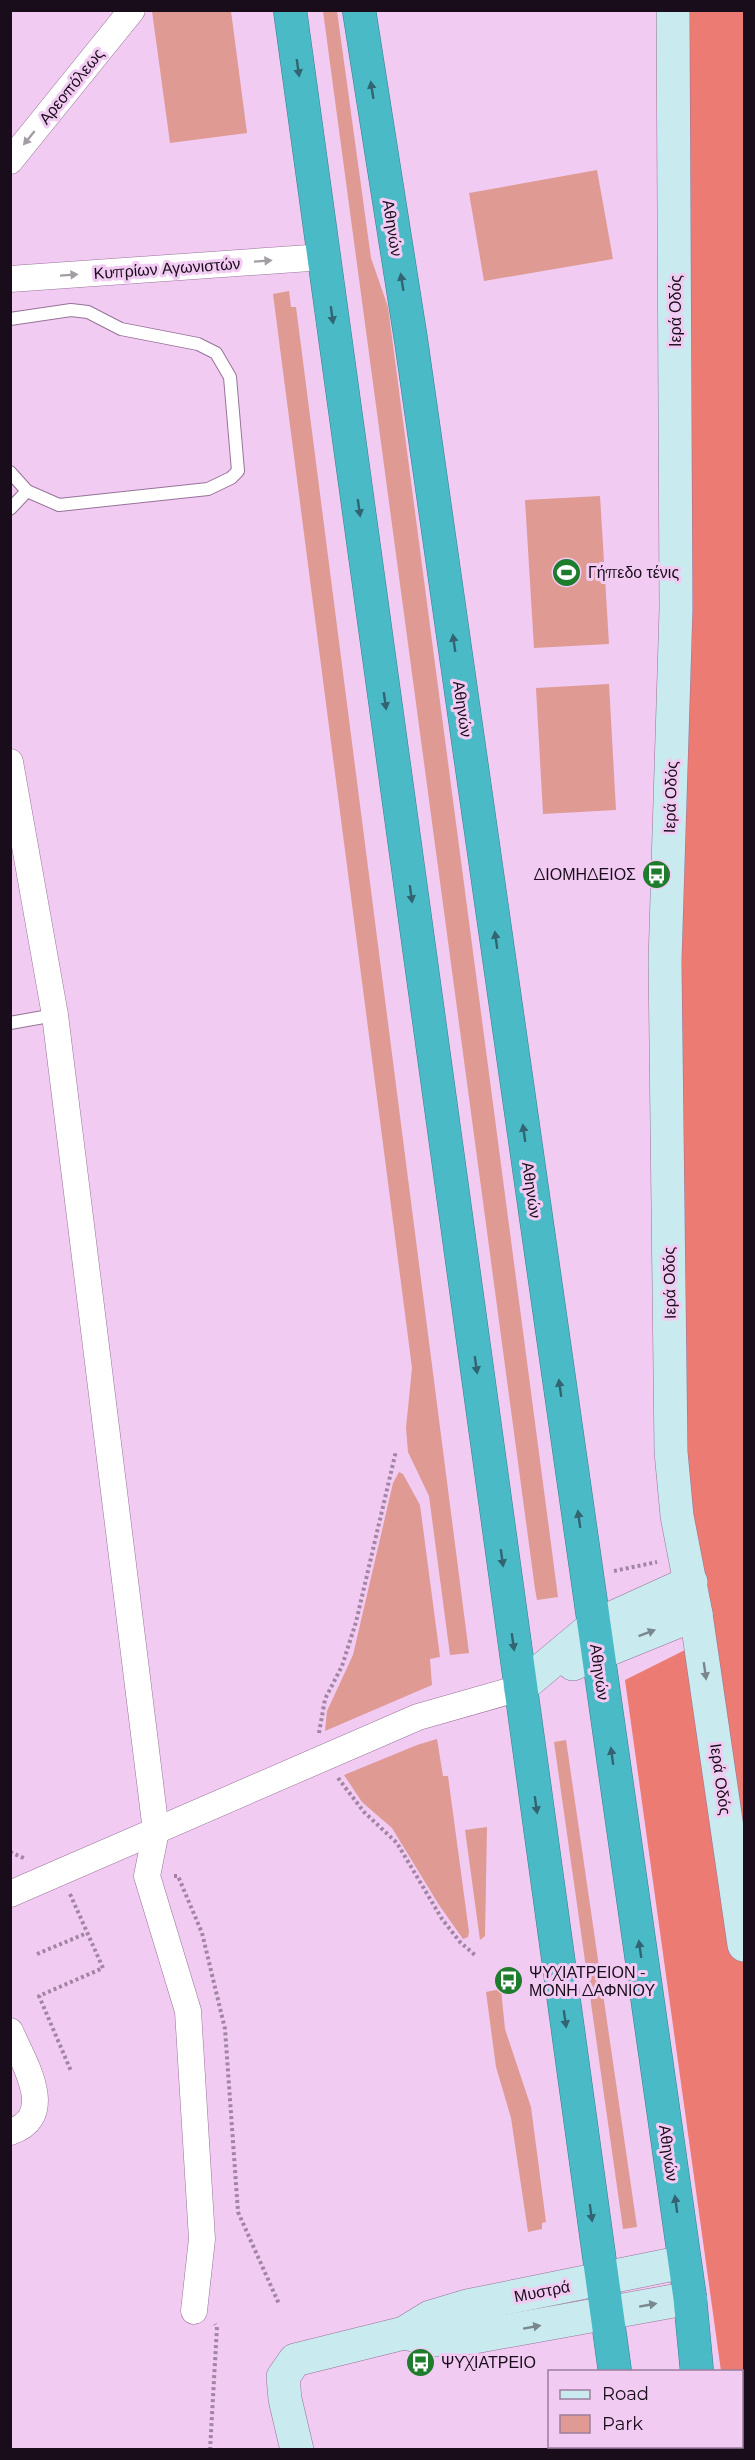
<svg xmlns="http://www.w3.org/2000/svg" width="755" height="2460" font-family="Montserrat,sans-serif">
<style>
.green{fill:#de9a93}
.forest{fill:#eb7b73}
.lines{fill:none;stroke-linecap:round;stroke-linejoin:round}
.lane-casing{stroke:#977398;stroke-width:14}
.street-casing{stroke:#977398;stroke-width:27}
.secondary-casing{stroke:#977398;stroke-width:34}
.highway-casing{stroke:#397d8b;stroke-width:34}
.path{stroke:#a285a3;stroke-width:4;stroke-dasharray:3 3;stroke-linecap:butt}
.lane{stroke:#fff;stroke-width:12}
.street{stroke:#fff;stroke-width:26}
.secondary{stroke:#c9eaee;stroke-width:33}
.highway{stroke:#4abac7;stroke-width:33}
.oneway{fill:#326471}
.oneway2{fill:#a39ea4}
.oneway3{fill:#7a878f}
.labels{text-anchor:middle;stroke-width:6;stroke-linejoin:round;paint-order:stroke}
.street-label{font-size:16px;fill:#1a0d1b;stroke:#f2cbf3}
.poi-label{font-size:16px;fill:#1a0d1b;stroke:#f2cbf3;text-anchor:start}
</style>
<rect width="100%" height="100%" fill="#f2cbf3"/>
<g class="green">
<polygon points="152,11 231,11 247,133 170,143"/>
<polygon points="323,11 337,11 371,258 388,307 558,1597 537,1600 535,1589"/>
<polygon points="597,170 613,259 484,281 469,193"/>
<polygon points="289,291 291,307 296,307 469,1653 450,1655 429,1496 408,1452 406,1428 412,1368 273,294"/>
<polygon points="600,496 609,644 534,648 525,500"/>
<polygon points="609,684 616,810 543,814 536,688"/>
<polygon points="399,1472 403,1474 420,1505 440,1657 430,1659 432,1685 325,1731 327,1711 353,1655 393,1483"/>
<polygon points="437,1739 443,1776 448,1776 469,1932 468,1937 463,1939 439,1905 392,1828 362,1802 344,1775 417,1745"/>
<polygon points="566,1740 637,2227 623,2229 554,1742"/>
<polygon points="487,1827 485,1936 480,1940 465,1830"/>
<polygon points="501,1989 505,2029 531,2107 546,2222 542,2223 542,2229 528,2232 511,2118 496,2067 486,1992"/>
</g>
<polygon class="forest" points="673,11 744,11 744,2449 731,2449 731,2447 742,2446 742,2372 721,2371 625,1680 701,1642 677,1516"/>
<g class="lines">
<defs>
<g id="lane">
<polyline points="10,319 71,310 88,312 121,329 198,344 216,353 230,377 238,471 231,478 208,489 59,505 27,491 10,472"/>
<polyline points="10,509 27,491"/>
<polyline points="10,1023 55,1015"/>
</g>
<g id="street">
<polyline points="10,161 132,10"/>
<polyline points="10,279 324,257"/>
<polyline points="10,762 55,1015 156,1831 147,1876 188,2011 202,2239 194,2311"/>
<polyline points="10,1894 418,1717 520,1688"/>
<path d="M10 2031C23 2061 59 2117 10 2132"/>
</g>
<g id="secondary">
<polyline points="673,10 676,609 665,961 671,1452 677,1516 696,1614 744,1945"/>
<polyline points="573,1664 696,1614"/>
<polyline points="520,1688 594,1626 691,1582"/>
<polyline points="404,2333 435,2340 474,2337 690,2298"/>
<polyline points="297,2450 285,2399 283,2377 295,2360 404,2333 430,2317 467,2306 684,2262"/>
</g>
<g id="highway">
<polyline points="290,10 615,2372"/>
<polyline points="359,10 411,340 690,2298 697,2372"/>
<polyline points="626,2446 627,2450"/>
<polyline points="704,2446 704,2450"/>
</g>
</defs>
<use href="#lane" class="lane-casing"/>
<use href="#street" class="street-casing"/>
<use href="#secondary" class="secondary-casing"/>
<use href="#highway" class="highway-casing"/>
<g class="path">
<polyline points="614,1571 657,1562"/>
<polyline points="319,1733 325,1699 342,1666 356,1622 396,1451"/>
<polyline points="338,1778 364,1812 397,1843 442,1919 460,1942 476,1956"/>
<polyline points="10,1852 26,1859"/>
<polyline points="174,1876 178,1876 202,1933 225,2029 238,2212 279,2304"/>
<polyline points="70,1894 103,1968 39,1996 71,2071"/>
<polyline points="37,1954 87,1933"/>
<polyline points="210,2450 217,2327 215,2324"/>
</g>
<use href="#lane" class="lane"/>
<use href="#street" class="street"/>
<use href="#secondary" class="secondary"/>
<use href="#highway" class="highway"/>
</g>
<defs><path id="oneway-solid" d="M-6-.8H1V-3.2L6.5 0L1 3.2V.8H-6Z" transform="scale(1.5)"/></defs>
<g class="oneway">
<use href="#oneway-solid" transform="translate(298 68) rotate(82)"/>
<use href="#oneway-solid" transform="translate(372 90) rotate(-99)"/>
<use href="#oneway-solid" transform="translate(402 282) rotate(-99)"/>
<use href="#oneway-solid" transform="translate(332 315) rotate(82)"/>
<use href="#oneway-solid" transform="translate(359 508) rotate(82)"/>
<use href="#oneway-solid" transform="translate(454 643) rotate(-98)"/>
<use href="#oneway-solid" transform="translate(385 701) rotate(82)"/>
<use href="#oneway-solid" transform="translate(411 894) rotate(82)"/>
<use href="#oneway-solid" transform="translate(496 940) rotate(-98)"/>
<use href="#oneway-solid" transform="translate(524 1133) rotate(-98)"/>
<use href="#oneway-solid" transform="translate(476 1365) rotate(82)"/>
<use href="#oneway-solid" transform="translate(560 1388) rotate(-98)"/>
<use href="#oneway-solid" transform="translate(579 1519) rotate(-98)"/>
<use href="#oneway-solid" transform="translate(502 1558) rotate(82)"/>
<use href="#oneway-solid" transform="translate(513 1642) rotate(82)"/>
<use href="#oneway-solid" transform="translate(612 1756) rotate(-98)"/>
<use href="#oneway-solid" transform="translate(536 1805) rotate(82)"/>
<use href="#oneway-solid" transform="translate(640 1949) rotate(-98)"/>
<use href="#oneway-solid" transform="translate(565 2019) rotate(82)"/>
<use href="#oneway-solid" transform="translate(676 2204) rotate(-98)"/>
<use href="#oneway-solid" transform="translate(591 2213) rotate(82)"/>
</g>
<g class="oneway2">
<use href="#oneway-solid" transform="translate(29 138) rotate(129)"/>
<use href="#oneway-solid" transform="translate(263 261) rotate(-4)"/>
<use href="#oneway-solid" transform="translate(69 275) rotate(-4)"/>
</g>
<g class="oneway3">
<use href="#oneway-solid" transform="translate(647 1633) rotate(-21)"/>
<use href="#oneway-solid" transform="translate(705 1671) rotate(82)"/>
<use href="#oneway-solid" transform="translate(648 2305) rotate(-10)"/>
<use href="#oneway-solid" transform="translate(532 2327) rotate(-10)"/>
</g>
<defs>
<symbol id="stadium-disc" viewBox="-11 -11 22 22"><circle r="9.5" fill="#1e7c2d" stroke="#f2cbf3"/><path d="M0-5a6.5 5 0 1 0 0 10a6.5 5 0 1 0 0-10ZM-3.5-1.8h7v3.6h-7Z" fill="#fff"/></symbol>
<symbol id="bus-disc" viewBox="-11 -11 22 22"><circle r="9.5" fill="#1e7c2d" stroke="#f2cbf3"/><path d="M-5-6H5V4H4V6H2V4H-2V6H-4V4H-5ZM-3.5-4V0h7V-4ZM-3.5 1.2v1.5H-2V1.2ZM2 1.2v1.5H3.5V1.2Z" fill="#fff"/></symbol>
</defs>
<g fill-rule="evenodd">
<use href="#stadium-disc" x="550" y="556" width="33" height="33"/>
<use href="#bus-disc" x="640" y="858" width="33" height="33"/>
<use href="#bus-disc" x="492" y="1964" width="33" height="33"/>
<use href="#bus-disc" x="404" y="2346" width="33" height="33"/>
</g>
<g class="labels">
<g class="street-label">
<text transform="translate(71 86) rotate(-51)" y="6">Αρεοπόλεως</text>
<text transform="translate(393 228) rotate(81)" y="6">Αθηνών</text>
<text transform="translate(167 268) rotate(-4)" y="6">Κυπρίων Αγωνιστών</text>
<text transform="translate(675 311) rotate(-90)" y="6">Ιερά Οδός</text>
<text transform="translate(463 709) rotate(82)" y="6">Αθηνών</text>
<text transform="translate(670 797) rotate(-88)" y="6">Ιερά Οδός</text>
<text transform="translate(532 1190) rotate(82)" y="6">Αθηνών</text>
<text transform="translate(669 1283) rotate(-91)" y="6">Ιερά Οδός</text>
<text transform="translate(600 1672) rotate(82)" y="6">Αθηνών</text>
<text transform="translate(721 1779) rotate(82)" y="6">Ιερά Οδός</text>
<text transform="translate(669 2153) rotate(82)" y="6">Αθηνών</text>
<text transform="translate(542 2291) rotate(-11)" y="6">Μυστρά</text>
</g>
<g class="poi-label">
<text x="588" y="578">Γήπεδο τένις</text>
<text x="636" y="880" text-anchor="end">ΔΙΟΜΗΔΕΙΟΣ</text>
<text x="529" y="1978">ΨΥΧΙΑΤΡΕΙΟΝ -<tspan x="529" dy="18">ΜΟΝΗ ΔΑΦΝΙΟΥ</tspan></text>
<text x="441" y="2368">ΨΥΧΙΑΤΡΕΙΟ</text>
</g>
</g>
<rect width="755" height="2460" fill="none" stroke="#1a0d1b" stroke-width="24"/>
<rect x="548" y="2370" width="195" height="78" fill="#f2cbf3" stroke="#9c7f9d" stroke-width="1.5"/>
<rect x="560" y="2390" width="30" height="9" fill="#c9eaee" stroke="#9c7f9d" stroke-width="1.5"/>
<text x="602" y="2400" font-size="18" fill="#1a0d1b">Road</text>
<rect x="560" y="2415" width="30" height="18" fill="#de9a93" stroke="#9c7f9d" stroke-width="1.5"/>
<text x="602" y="2430" font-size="18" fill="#1a0d1b">Park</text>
</svg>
